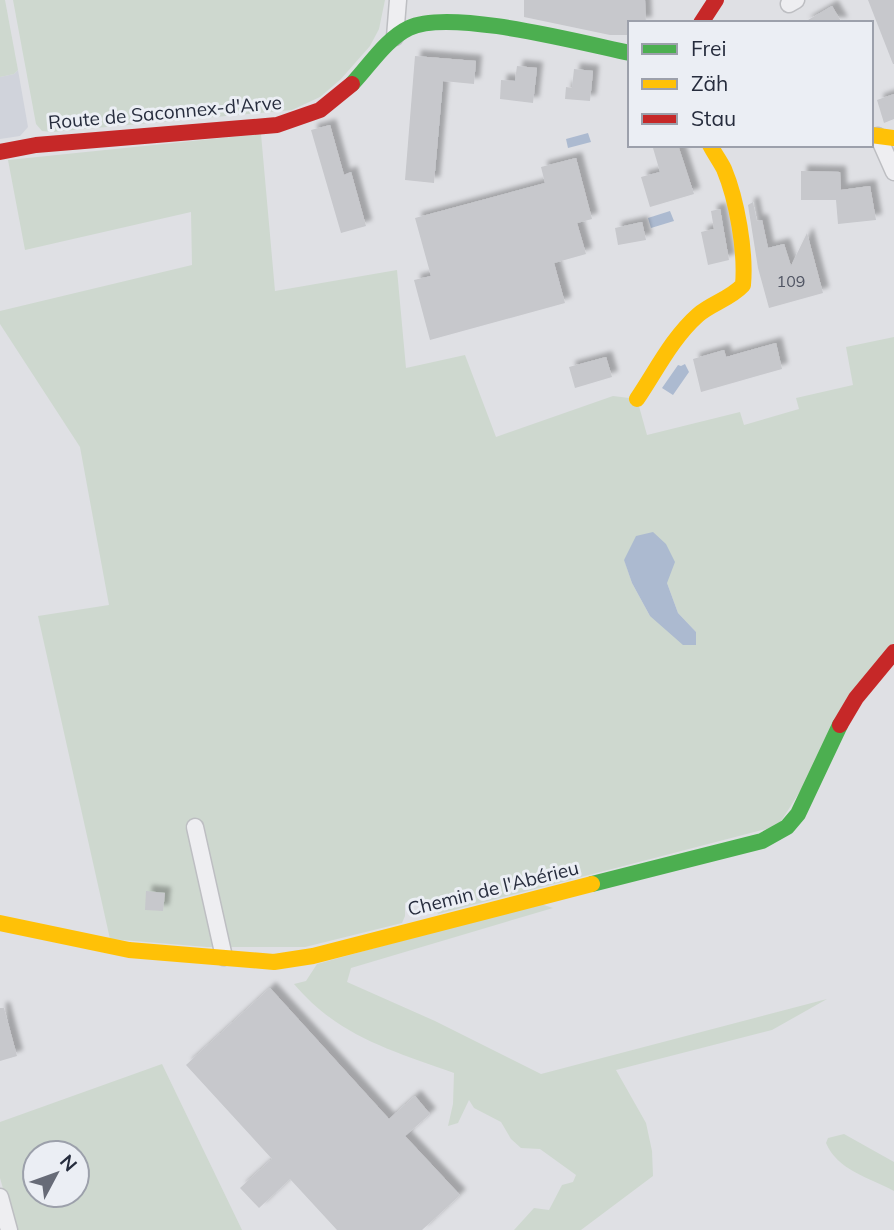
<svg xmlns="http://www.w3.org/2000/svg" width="894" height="1230" font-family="Mulish,sans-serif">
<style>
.built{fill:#d0d3db}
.green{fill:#ced8cf;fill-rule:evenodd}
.water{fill:#acbad0}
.building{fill:#c7c8cc;filter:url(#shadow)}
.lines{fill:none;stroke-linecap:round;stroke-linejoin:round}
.street-casing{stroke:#bdbec2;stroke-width:19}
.street{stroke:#eeeef1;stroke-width:16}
.fast{stroke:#4caf50;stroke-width:16}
.slow{stroke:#ffc107;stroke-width:16}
.jam{stroke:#c62828;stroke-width:16}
.labels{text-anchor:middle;stroke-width:6;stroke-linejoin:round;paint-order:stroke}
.number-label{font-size:16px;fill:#4f5462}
.street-label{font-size:19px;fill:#262c3d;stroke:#ebeef4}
</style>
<defs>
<filter id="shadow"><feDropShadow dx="6" dy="-6" stdDeviation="2" flood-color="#0004"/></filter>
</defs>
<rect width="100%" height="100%" fill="#dfe0e4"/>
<polygon class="built" points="18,70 28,127 20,136 0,139 0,77 14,74"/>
<g class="green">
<polygon points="0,0 5,0 18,70 14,74 0,77"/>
<polygon points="13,0 385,0 379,29 370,46 341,79 320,97 292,110 52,132 42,131 36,124"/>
<path d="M261 134 275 291 397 270 406 368 465 355 496 437 613 396 637 399 647 435 740 412 744 425 799 409 796 398 853 385 846 347 894 337V643L778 826 438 914 435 908 427 910 425 902 411 900 405 903V916L402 923 305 947H207L110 939 38 616 109 605 80 447 0 324V311L192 265 191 212 25 250 8 160ZM624 559 667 583 678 613 696 632 650 616 632 583Z"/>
<path d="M538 903 553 908 351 968 347 982 435 1021 541 1074 827 999 772 1030 616 1070 646 1123 652 1151 653 1176 581 1230H514L534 1208 549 1210 562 1185 573 1182 576 1175 540 1149 521 1148 511 1139 501 1122 474 1108 469 1100 458 1123 448 1126 453 1104 454 1073C391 1050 339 1037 294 984L306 981 317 964Z"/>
<path d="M162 1064 242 1230H15L0 1178V1122ZM35 1153H77V1195H35Z"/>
<path d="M844 1134 894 1162V1191C870 1178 837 1170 826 1143L828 1138Z"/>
</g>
<g class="water">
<polygon points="588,133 591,142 568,148 566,139"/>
<polygon points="670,211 674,221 651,228 648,218"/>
<polygon points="678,365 681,366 685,364 689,372 673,395 662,388"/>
<polygon points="653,532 666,544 675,562 667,583 678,613 696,632 696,645 683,645 650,616 632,583 624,560 636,536"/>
</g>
<g class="building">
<polygon points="524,0 645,0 646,23 630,23 630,35 610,35 524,17"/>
<polygon points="868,0 894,0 894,64 893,64"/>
<polygon points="832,6 842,23 803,23"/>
<polygon points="415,56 476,61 474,84 443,81 434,183 405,180"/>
<polygon points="517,66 537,68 533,103 500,99 501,80 515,81"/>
<polygon points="574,69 593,71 590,101 565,99 566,87 572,88"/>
<polygon points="894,94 894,119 884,123 877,100"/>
<polygon points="330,125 344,175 351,172 366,226 341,233 311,130"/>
<polygon points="662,145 678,145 694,194 650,207 641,177 660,172 653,148"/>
<polygon points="576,158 592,219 577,223 586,254 554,263 565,303 430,340 414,280 431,276 415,218 545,183 541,167"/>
<polygon points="801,171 840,172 841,190 870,186 876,220 838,224 836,200 801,200"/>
<polygon points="753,202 757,221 762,220 768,248 784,244 791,266 807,233 823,293 769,308 758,268 748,205"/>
<polygon points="720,209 729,260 708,265 701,232 714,229 711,211"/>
<polygon points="642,222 646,240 618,245 615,228"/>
<polygon points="776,343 782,369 701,392 693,359 724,350 726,357"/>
<polygon points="606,357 612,377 575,388 569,367"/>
<polygon points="146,891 165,893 163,911 145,910"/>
<polygon points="270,988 389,1119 415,1096 430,1114 405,1136 460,1195 422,1230 337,1230 290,1179 259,1208 240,1188 272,1159 186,1065"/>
<polygon points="0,1008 4,1008 17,1056 0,1061"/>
</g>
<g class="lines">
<defs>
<g id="street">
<polyline points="789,4 796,0"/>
<polyline points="395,37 398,0"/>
<polyline points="878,136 894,172"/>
<polyline points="195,827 224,957"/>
<polyline points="0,1197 9,1230"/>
</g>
</defs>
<use href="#street" class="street-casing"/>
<use href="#street" class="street"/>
<g class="fast">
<path d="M352 84C370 65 386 39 409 28 450 8 582 43 630 53"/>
<polyline points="592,884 762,841 787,827 798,814 840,725"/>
</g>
<g class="slow">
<polyline points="871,135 894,138"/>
<path d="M637 399C656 371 672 338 698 315 712 303 730 299 743 285 746 252 737 200 724 169 720 161 714 153 710 145"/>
<polyline points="0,923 129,950 274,962 313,956 592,884"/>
</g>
<g class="jam">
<polyline points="701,23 716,0"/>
<polyline points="0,152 36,145 277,125 320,110 352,84"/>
<polyline points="840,725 856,698 894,652"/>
</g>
</g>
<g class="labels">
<g class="number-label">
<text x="791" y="287">109</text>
</g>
<g class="street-label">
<text transform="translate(165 112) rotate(-5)" y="7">Route de Saconnex-d'Arve</text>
<text transform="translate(493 888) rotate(-14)" y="7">Chemin de l'Abérieu</text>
</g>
</g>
<rect x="628" y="21" width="245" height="126" fill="#ebeef4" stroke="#9ca0ab" stroke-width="2"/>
<rect x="642" y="44" width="35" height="10" fill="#4caf50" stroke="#9ca0ab" stroke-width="2"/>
<text x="691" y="56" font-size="21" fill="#262c3d">Frei</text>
<rect x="642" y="79" width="35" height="10" fill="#ffc107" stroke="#9ca0ab" stroke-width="2"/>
<text x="691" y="91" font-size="21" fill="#262c3d">Zäh</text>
<rect x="642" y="114" width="35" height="10" fill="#c62828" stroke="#9ca0ab" stroke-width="2"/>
<text x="691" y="126" font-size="21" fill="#262c3d">Stau</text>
<g transform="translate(56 1174) rotate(49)"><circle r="33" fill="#ebeef4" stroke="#9ca0ab" stroke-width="2"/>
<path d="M0-5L12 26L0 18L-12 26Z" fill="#676b77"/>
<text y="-10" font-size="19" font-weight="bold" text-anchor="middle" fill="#262c3d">N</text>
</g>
</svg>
